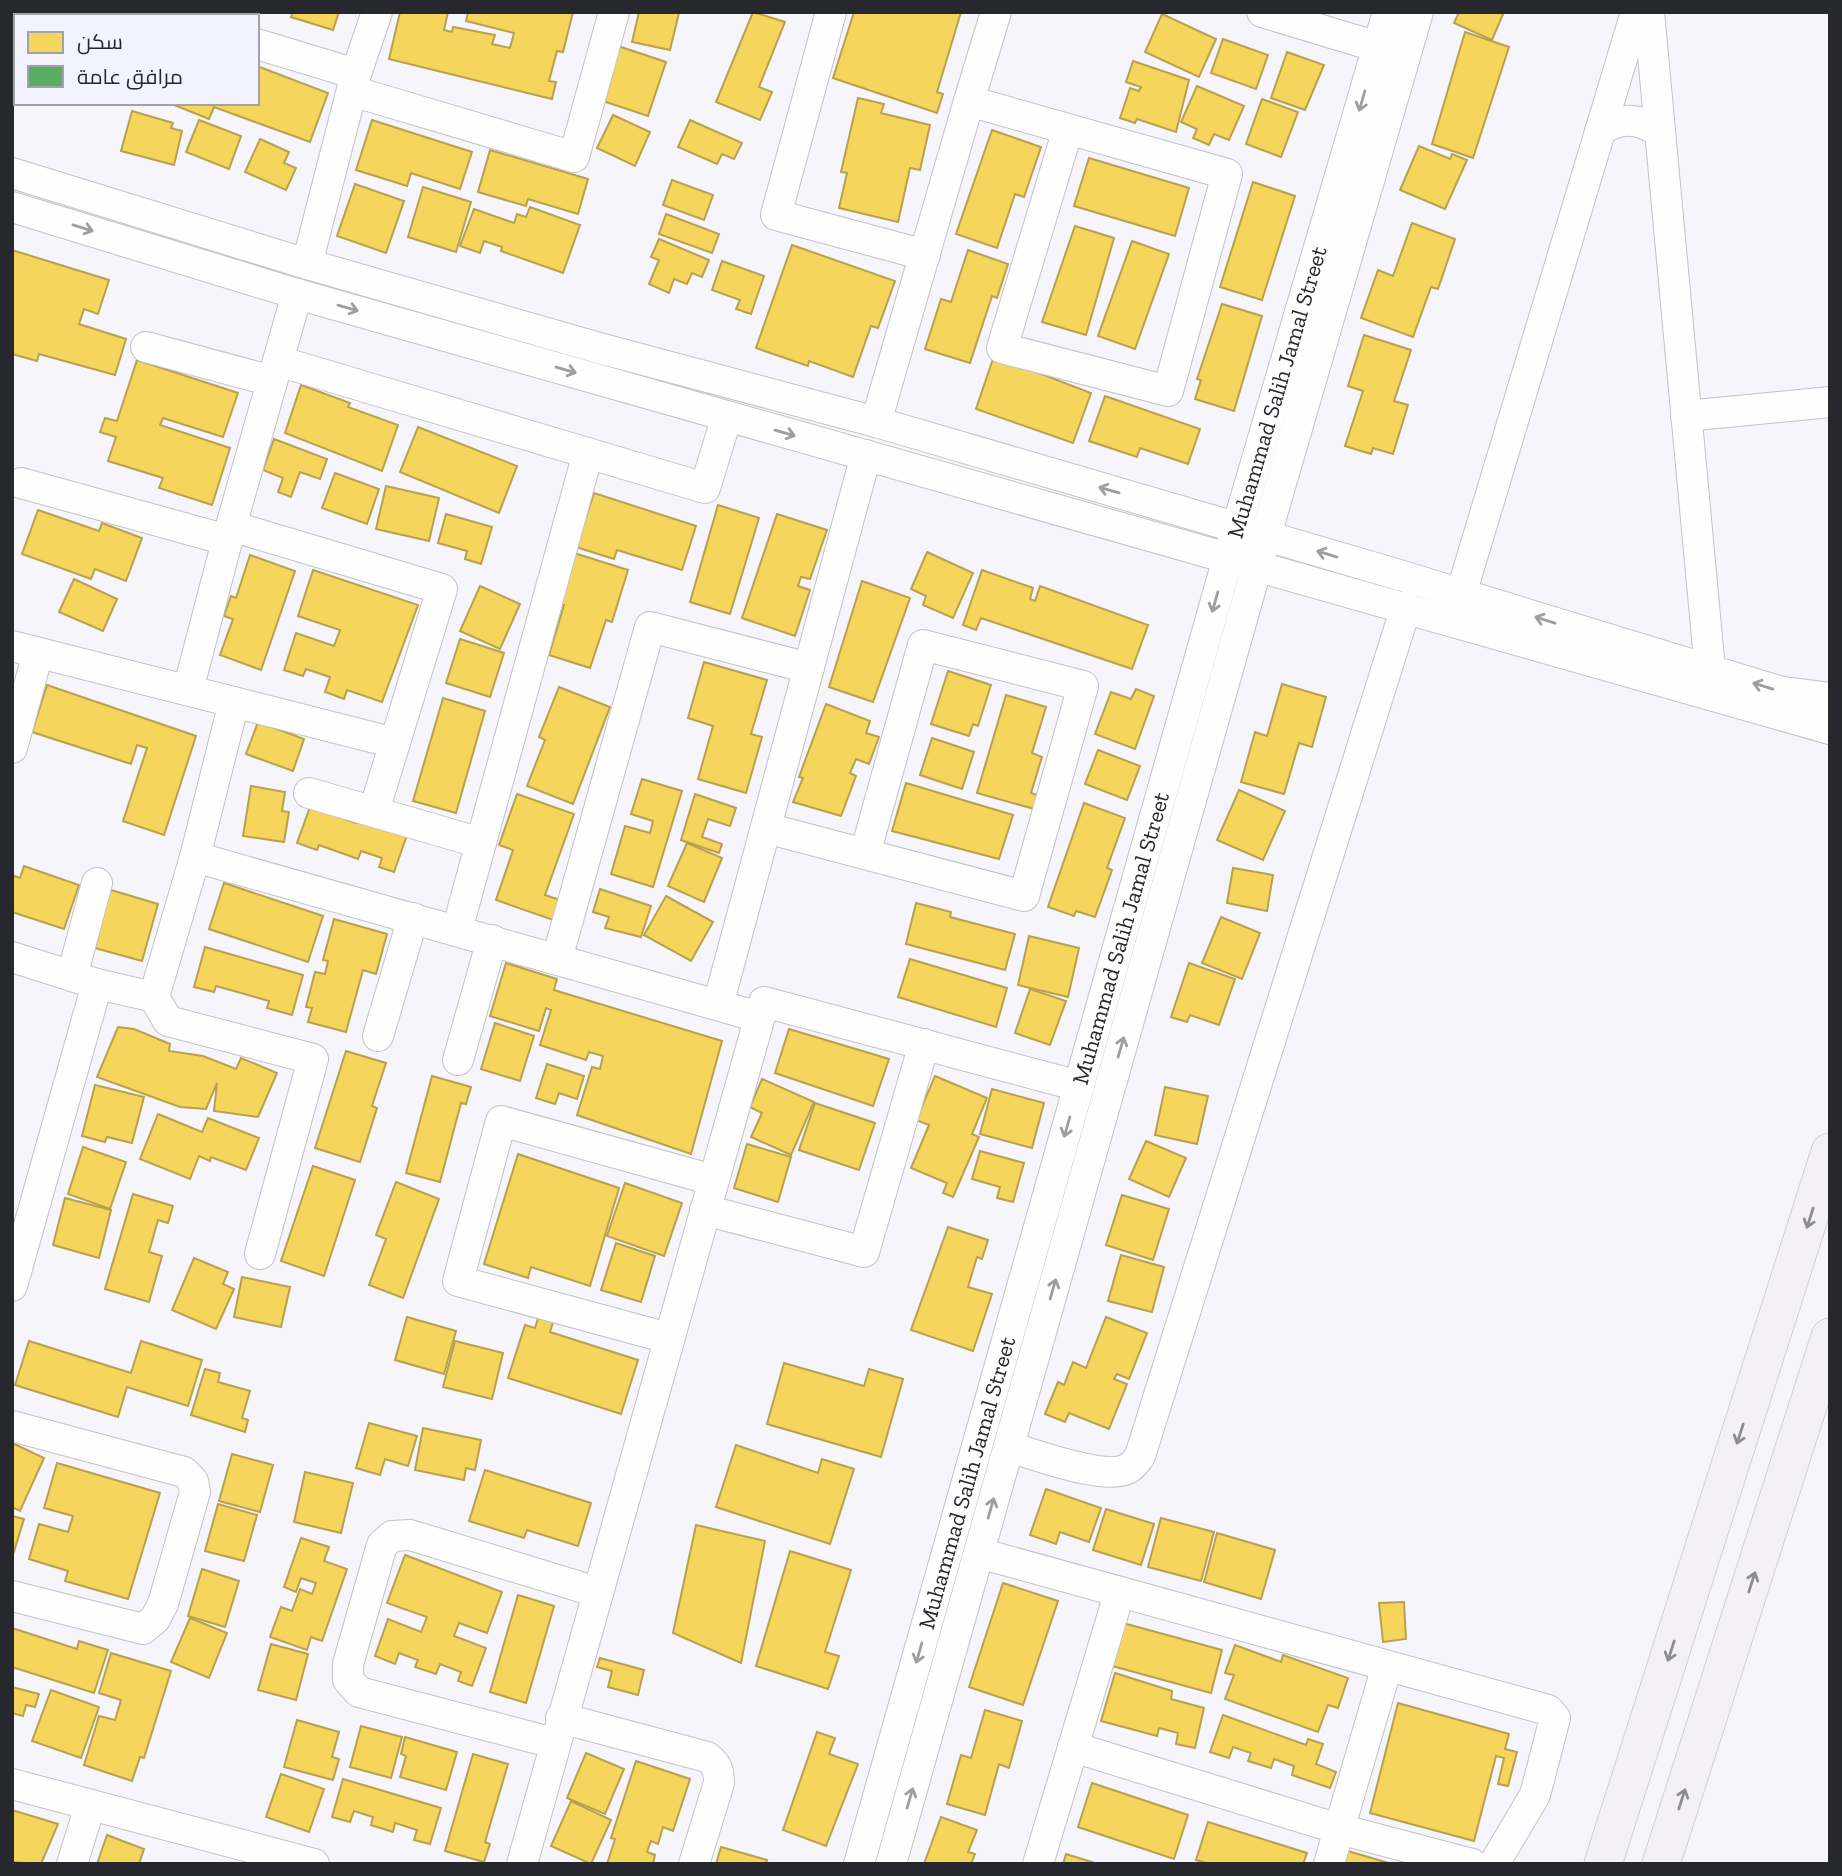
<svg xmlns="http://www.w3.org/2000/svg" width="1842" height="1876" font-family="'Zilla Slab',Cairo,serif">
<style>
.homes{fill:#f6d55c;stroke:#b8a14e;stroke-width:2}
.public{fill:#5aae61;stroke:#4b8651;stroke-width:2}
.lines{fill:none;stroke-linecap:round;stroke-linejoin:round}
.minor-casing{stroke:#c2c2c7;stroke-width:32}
.major-casing{stroke:#d0d0d3;stroke-width:39}
.minor{stroke:#fefefe;stroke-width:30}
.major{stroke:#f3f1f7;stroke-width:37}
.oneway{stroke:#9d9ea0}
.oneway2{stroke:#8d8c92}
.labels{text-anchor:middle;stroke-width:7;stroke-linejoin:round;paint-order:stroke}
.street-label{font-size:23px;fill:#27282d;stroke:#f2f3fe}
</style>
<rect width="100%" height="100%" fill="#f5f5fb"/>
<g class="homes">
<polygon points="293,12 339,12 333,30 291,17"/>
<polygon points="400,12 448,12 444,30 452,32 453,27 495,35 492,44 510,48 514,33 466,21 468,12 573,12 563,52 557,51 549,81 556,82 552,99 389,59"/>
<polygon points="639,12 679,13 670,50 632,42"/>
<polygon points="753,12 785,22 759,87 772,92 760,120 716,102"/>
<polygon points="854,12 961,12 937,92 943,94 937,113 833,78"/>
<polygon points="1459,12 1504,12 1492,40 1454,23"/>
<polygon points="1162,14 1216,39 1199,77 1145,52"/>
<polygon points="1465,32 1509,47 1473,158 1432,144"/>
<polygon points="1223,39 1268,55 1256,89 1211,73"/>
<polygon points="612,44 666,62 648,116 594,98"/>
<polygon points="1287,52 1324,65 1305,110 1271,98"/>
<polygon points="1133,61 1189,80 1176,132 1137,119 1135,123 1120,118 1130,88 1139,91 1141,87 1126,82"/>
<polygon points="257,66 328,93 310,142 214,107 209,119 169,103 257,103"/>
<polygon points="1197,86 1244,106 1229,140 1214,134 1209,145 1193,138 1197,129 1181,122"/>
<polygon points="858,98 884,104 881,113 930,125 920,170 910,168 898,222 839,208 847,173 841,172"/>
<polygon points="1262,99 1298,112 1281,157 1246,144"/>
<polygon points="132,111 173,123 171,128 182,131 174,165 121,151"/>
<polygon points="613,115 650,132 635,166 597,148"/>
<polygon points="199,120 241,136 229,169 186,152"/>
<polygon points="372,120 472,152 460,189 411,173 407,186 356,170"/>
<polygon points="690,120 742,143 734,159 722,154 717,164 678,147"/>
<polygon points="992,130 1041,147 1024,197 1015,194 997,248 956,234"/>
<polygon points="260,139 289,152 284,163 296,168 286,190 245,172"/>
<polygon points="1419,146 1450,159 1452,154 1467,160 1445,209 1400,190"/>
<polygon points="490,150 588,179 578,214 528,199 526,206 478,192"/>
<polygon points="1089,158 1189,188 1175,236 1074,206"/>
<polygon points="672,180 713,195 704,220 663,205"/>
<polygon points="1253,182 1295,196 1262,300 1220,287"/>
<polygon points="355,184 404,201 386,253 337,236"/>
<polygon points="423,187 471,202 456,252 408,237"/>
<polygon points="530,207 580,225 563,273 501,251 502,247 484,241 480,253 460,246 474,209 514,223 517,214 526,217"/>
<polygon points="666,214 719,234 712,253 659,234"/>
<polygon points="1412,223 1455,239 1438,289 1431,287 1413,337 1361,318 1378,270 1393,276"/>
<polygon points="1075,226 1114,238 1086,335 1042,322"/>
<polygon points="659,239 709,260 702,277 692,273 687,284 674,279 669,293 649,284 659,260 651,257"/>
<polygon points="1132,241 1169,254 1135,349 1098,336"/>
<polygon points="792,245 895,281 878,328 871,326 853,377 809,361 808,366 756,348"/>
<polygon points="12,250 109,280 98,314 84,309 79,324 126,339 115,375 39,354 37,361 12,354"/>
<polygon points="968,250 1008,264 997,298 992,296 970,363 925,349 941,299 951,302"/>
<polygon points="722,261 764,276 751,314 736,309 740,300 712,290"/>
<polygon points="1222,304 1262,316 1234,411 1195,399 1201,380 1197,379"/>
<polygon points="1364,335 1411,350 1394,401 1408,405 1393,454 1373,448 1371,454 1345,446 1363,391 1348,386"/>
<polygon points="994,356 1091,393 1073,443 976,409"/>
<polygon points="137,360 238,393 223,437 163,418 160,425 230,448 212,505 159,488 163,478 108,461 116,437 100,432 105,418 117,421"/>
<polygon points="301,385 350,403 348,407 398,425 382,471 285,433"/>
<polygon points="1105,396 1200,429 1188,464 1140,448 1137,457 1089,441"/>
<polygon points="418,427 517,466 499,513 400,472"/>
<polygon points="274,439 327,459 320,479 300,472 291,497 278,492 283,478 263,470"/>
<polygon points="335,473 379,489 367,524 322,508"/>
<polygon points="386,486 439,498 429,541 376,529"/>
<polygon points="594,493 696,526 682,570 617,550 614,559 576,547"/>
<polygon points="718,505 759,518 730,614 690,602"/>
<polygon points="38,510 99,531 102,523 142,538 126,581 95,569 91,579 22,554"/>
<polygon points="446,514 492,527 481,564 465,559 467,551 438,543"/>
<polygon points="777,514 827,530 810,579 801,577 798,586 810,590 795,636 742,618"/>
<polygon points="927,552 973,573 953,618 923,605 926,596 911,589"/>
<polygon points="574,553 628,570 612,622 606,620 590,668 549,655 564,605 550,600"/>
<polygon points="250,555 295,571 261,670 220,655 233,619 224,616 231,596 236,598"/>
<polygon points="313,570 418,605 382,702 347,690 344,699 325,692 330,677 306,669 303,676 284,670 296,633 334,646 340,630 298,616"/>
<polygon points="982,570 1033,588 1030,599 1035,601 1040,586 1148,625 1132,669 981,618 976,630 963,625"/>
<polygon points="74,579 117,599 103,631 59,612"/>
<polygon points="862,581 910,598 873,702 829,687"/>
<polygon points="480,586 520,604 500,649 460,631"/>
<polygon points="460,639 504,653 490,697 446,683"/>
<polygon points="704,662 767,680 751,734 762,737 746,793 698,779 713,726 688,718"/>
<polygon points="948,671 991,685 978,726 973,724 969,736 931,724"/>
<polygon points="1282,684 1326,697 1312,747 1299,743 1284,794 1241,782 1255,732 1267,736"/>
<polygon points="47,685 196,736 164,835 123,821 147,748 137,745 131,764 32,732"/>
<polygon points="559,687 610,707 573,804 527,786 545,740 539,737"/>
<polygon points="1136,689 1154,696 1135,749 1095,734 1111,692 1131,699"/>
<polygon points="1006,695 1046,707 1032,753 1042,757 1031,793 1042,797 1038,810 977,793"/>
<polygon points="443,698 485,711 456,813 413,801"/>
<polygon points="826,704 870,721 866,733 879,737 869,764 856,759 850,773 856,776 841,816 793,802 803,778 799,777"/>
<polygon points="258,722 304,739 293,771 246,754"/>
<polygon points="932,738 974,752 962,789 920,775"/>
<polygon points="1098,750 1140,766 1127,800 1085,784"/>
<polygon points="642,779 682,791 653,887 611,874 625,826 650,833 653,821 631,814"/>
<polygon points="906,783 1013,815 999,859 892,831"/>
<polygon points="251,786 285,792 282,811 289,812 284,842 243,836"/>
<polygon points="1239,790 1285,811 1263,860 1217,840"/>
<polygon points="517,794 574,814 545,895 566,902 559,922 496,900 513,850 499,845"/>
<polygon points="695,794 736,808 730,826 708,819 702,837 722,844 719,853 681,840"/>
<polygon points="1084,803 1125,818 1107,868 1112,870 1095,917 1076,911 1074,916 1048,907"/>
<polygon points="310,807 356,823 359,815 408,832 394,872 379,867 382,858 361,851 358,859 319,845 317,850 297,843"/>
<polygon points="687,843 722,858 704,902 668,886"/>
<polygon points="24,866 79,885 64,929 12,912 12,875 20,878"/>
<polygon points="1233,868 1273,875 1267,911 1227,903"/>
<polygon points="224,883 323,916 308,962 209,929"/>
<polygon points="101,887 158,904 142,961 84,945"/>
<polygon points="600,889 651,906 641,937 605,928 609,917 593,912"/>
<polygon points="666,896 713,922 691,961 644,935"/>
<polygon points="916,903 951,912 950,917 1015,934 1005,970 906,944"/>
<polygon points="1221,917 1260,933 1242,979 1202,963"/>
<polygon points="334,919 387,934 376,974 363,970 346,1032 308,1022 312,1008 306,1007 315,972 325,974 328,961 323,960"/>
<polygon points="1029,936 1079,948 1068,997 1018,985"/>
<polygon points="205,947 303,975 292,1015 267,1008 269,1001 216,986 214,992 194,987"/>
<polygon points="910,959 1007,988 996,1027 898,997"/>
<polygon points="506,963 557,979 554,990 722,1041 691,1154 577,1115 592,1067 600,1069 603,1056 589,1052 586,1060 540,1045 551,1010 546,1008 539,1031 490,1016"/>
<polygon points="1189,963 1235,979 1219,1025 1190,1015 1187,1022 1171,1017"/>
<polygon points="1030,989 1066,1001 1050,1045 1015,1033"/>
<polygon points="495,1023 534,1036 520,1081 481,1069"/>
<polygon points="118,1027 134,1029 170,1044 169,1051 203,1056 236,1069 241,1058 277,1073 258,1117 214,1111 217,1083 206,1109 180,1107 97,1077"/>
<polygon points="789,1029 889,1059 873,1106 775,1073"/>
<polygon points="346,1051 386,1063 372,1106 377,1108 360,1162 315,1148"/>
<polygon points="547,1064 584,1076 577,1099 559,1093 555,1104 536,1098"/>
<polygon points="432,1076 471,1087 466,1104 461,1103 440,1182 406,1173"/>
<polygon points="935,1076 987,1098 972,1134 979,1137 953,1197 943,1193 947,1183 911,1168 929,1125 916,1120"/>
<polygon points="762,1079 814,1102 791,1155 751,1137 762,1113 750,1107"/>
<polygon points="95,1085 144,1097 132,1143 107,1137 105,1142 82,1136"/>
<polygon points="1165,1087 1208,1096 1197,1144 1155,1135"/>
<polygon points="992,1089 1044,1103 1032,1148 980,1134"/>
<polygon points="815,1103 875,1123 859,1170 799,1150"/>
<polygon points="158,1114 202,1132 208,1118 259,1138 246,1170 211,1157 210,1161 199,1156 190,1179 140,1159"/>
<polygon points="1146,1141 1186,1158 1169,1197 1129,1179"/>
<polygon points="747,1144 791,1157 778,1202 734,1188"/>
<polygon points="83,1147 126,1162 110,1209 68,1194"/>
<polygon points="980,1151 1024,1163 1013,1202 997,1198 1000,1187 972,1179"/>
<polygon points="518,1154 619,1188 590,1286 531,1267 528,1278 484,1264"/>
<polygon points="313,1166 355,1180 324,1276 281,1261"/>
<polygon points="396,1182 439,1199 403,1298 369,1285 386,1239 376,1235"/>
<polygon points="625,1183 682,1203 664,1256 607,1236"/>
<polygon points="133,1194 173,1206 168,1223 158,1220 149,1252 162,1256 149,1302 105,1289"/>
<polygon points="1122,1195 1169,1209 1153,1260 1106,1245"/>
<polygon points="65,1198 111,1210 99,1258 53,1245"/>
<polygon points="948,1227 988,1240 982,1259 977,1257 968,1287 992,1294 973,1351 911,1330"/>
<polygon points="616,1243 655,1256 641,1302 601,1290"/>
<polygon points="1121,1255 1164,1267 1152,1312 1108,1301"/>
<polygon points="194,1258 228,1272 223,1284 234,1289 216,1329 172,1310"/>
<polygon points="242,1277 290,1287 281,1327 234,1317"/>
<polygon points="539,1315 554,1319 550,1332 638,1360 621,1414 508,1378 525,1325 535,1328"/>
<polygon points="407,1317 456,1331 444,1374 395,1360"/>
<polygon points="1106,1317 1147,1333 1129,1379 1117,1374 1114,1379 1127,1384 1109,1429 1069,1413 1065,1422 1045,1414 1058,1382 1064,1385 1073,1362 1086,1368"/>
<polygon points="29,1341 131,1373 141,1341 202,1360 188,1406 127,1387 118,1417 15,1385"/>
<polygon points="455,1341 503,1353 492,1399 443,1387"/>
<polygon points="784,1363 864,1386 869,1369 903,1379 881,1457 767,1424"/>
<polygon points="205,1369 220,1373 218,1382 250,1391 242,1418 248,1420 245,1432 191,1415"/>
<polygon points="369,1423 417,1436 408,1466 385,1459 380,1475 356,1468"/>
<polygon points="423,1428 481,1440 475,1470 466,1468 464,1480 415,1470"/>
<polygon points="12,1443 44,1458 20,1511 12,1507"/>
<polygon points="736,1445 818,1473 822,1459 854,1469 830,1544 716,1507"/>
<polygon points="232,1454 273,1465 260,1512 219,1501"/>
<polygon points="57,1463 160,1493 128,1599 65,1581 68,1571 29,1559 39,1524 68,1532 73,1516 44,1508"/>
<polygon points="485,1470 591,1503 578,1546 527,1530 524,1538 469,1521"/>
<polygon points="305,1472 353,1483 341,1533 294,1522"/>
<polygon points="1046,1489 1101,1508 1089,1542 1060,1532 1056,1544 1030,1535"/>
<polygon points="218,1504 257,1515 244,1561 205,1551"/>
<polygon points="1106,1509 1154,1524 1141,1565 1093,1550"/>
<polygon points="12,1516 24,1519 12,1558"/>
<polygon points="1161,1518 1214,1532 1201,1581 1148,1567"/>
<polygon points="696,1525 765,1541 741,1663 673,1633"/>
<polygon points="1217,1533 1275,1550 1261,1599 1204,1582"/>
<polygon points="301,1538 329,1547 324,1561 347,1569 322,1641 311,1637 307,1650 270,1637 281,1607 292,1611 300,1589 312,1594 316,1583 301,1578 296,1592 284,1587"/>
<polygon points="790,1551 851,1570 825,1652 839,1656 828,1689 756,1666"/>
<polygon points="405,1555 502,1592 487,1633 459,1623 454,1636 486,1648 472,1686 458,1681 461,1672 440,1664 436,1674 415,1667 418,1660 399,1653 395,1664 375,1656 388,1619 421,1632 427,1617 387,1603"/>
<polygon points="202,1569 239,1581 225,1627 188,1616"/>
<polygon points="1003,1583 1058,1601 1023,1705 969,1687"/>
<polygon points="518,1595 554,1606 526,1703 490,1692"/>
<polygon points="1404,1602 1406,1639 1383,1642 1379,1603"/>
<polygon points="190,1618 227,1633 209,1678 171,1662"/>
<polygon points="1123,1623 1222,1650 1211,1693 1112,1666"/>
<polygon points="12,1628 77,1649 79,1641 108,1650 94,1693 12,1667"/>
<polygon points="271,1644 308,1654 296,1700 258,1690"/>
<polygon points="1235,1645 1281,1662 1283,1655 1348,1678 1338,1708 1328,1705 1318,1732 1225,1699 1234,1675 1225,1673"/>
<polygon points="111,1653 171,1671 144,1758 140,1757 132,1781 84,1765 99,1716 115,1720 121,1700 99,1693"/>
<polygon points="600,1658 644,1670 638,1695 608,1687 612,1671 597,1667"/>
<polygon points="1115,1673 1172,1691 1171,1699 1204,1708 1195,1748 1176,1744 1178,1733 1159,1728 1157,1736 1101,1721"/>
<polygon points="12,1687 39,1694 35,1707 26,1705 23,1716 12,1713"/>
<polygon points="51,1690 99,1707 81,1758 32,1741"/>
<polygon points="1398,1703 1509,1734 1505,1749 1517,1752 1508,1786 1498,1784 1504,1758 1496,1756 1474,1841 1370,1813"/>
<polygon points="985,1710 1022,1721 1009,1768 999,1764 985,1815 947,1804 961,1755 971,1758"/>
<polygon points="1223,1715 1306,1745 1308,1739 1323,1744 1316,1764 1336,1772 1330,1788 1292,1775 1294,1766 1274,1759 1271,1768 1248,1761 1251,1753 1233,1747 1229,1758 1210,1752"/>
<polygon points="297,1720 339,1732 332,1757 339,1759 333,1780 284,1767"/>
<polygon points="361,1726 402,1737 391,1778 350,1767"/>
<polygon points="817,1732 835,1738 829,1754 858,1764 826,1846 783,1830"/>
<polygon points="405,1737 457,1752 446,1790 400,1777 406,1756 401,1754"/>
<polygon points="586,1753 624,1769 605,1814 567,1798"/>
<polygon points="473,1754 508,1764 485,1842 490,1844 484,1862 445,1851"/>
<polygon points="636,1761 690,1779 673,1831 663,1827 658,1844 651,1841 647,1852 655,1855 653,1864 607,1864 615,1839 611,1838"/>
<polygon points="281,1774 324,1789 309,1832 266,1817"/>
<polygon points="343,1779 441,1808 430,1844 414,1840 417,1830 395,1823 393,1832 371,1825 373,1817 354,1811 350,1822 332,1817"/>
<polygon points="1092,1783 1188,1815 1174,1859 1078,1827"/>
<polygon points="571,1801 611,1820 591,1864 551,1846"/>
<polygon points="12,1810 58,1824 41,1864 12,1862"/>
<polygon points="941,1817 977,1830 968,1852 975,1854 971,1864 924,1864"/>
<polygon points="1208,1822 1307,1853 1303,1864 1210,1864 1196,1860"/>
<polygon points="107,1835 144,1849 139,1864 97,1864"/>
<polygon points="721,1847 767,1860 766,1864 716,1864"/>
<polygon points="1348,1851 1392,1864 1344,1864"/>
<polygon points="1066,1854 1098,1864 1063,1864"/>
</g>
<polygon class="public" points="12,12 47,12 47,16 16,16 16,88 12,89"/>
<g class="lines">
<defs>
<g id="minor">
<polyline points="150,12 161,16"/>
<polyline points="831,12 776,215 925,255"/>
<polyline points="1262,12 1378,47"/>
<polyline points="1649,12 1710,670"/>
<polyline points="257,44 356,74"/>
<polyline points="352,91 574,157 614,12"/>
<polyline points="969,101 996,12"/>
<path d="M1600 131C1620 116 1641 118 1660 133"/>
<polyline points="12,173 307,264 599,348 876,422 1396,574 1782,692 1830,698"/>
<polyline points="12,207 297,294 1830,729"/>
<polyline points="307,264 356,74 377,12"/>
<polyline points="146,347 272,381"/>
<polyline points="278,361 705,488 727,416"/>
<polyline points="1686,416 1830,402"/>
<polyline points="876,422 969,101 1227,174 1168,391 1002,348 1068,129"/>
<polyline points="21,483 227,540"/>
<polyline points="231,526 442,589 374,811"/>
<polyline points="1461,594 1636,12"/>
<polyline points="12,646 395,743"/>
<polyline points="188,690 231,526 297,294"/>
<polyline points="234,702 195,857 154,997 168,1021 313,1059 260,1254"/>
<polyline points="12,748 38,653"/>
<polyline points="309,793 481,843"/>
<polyline points="766,828 1024,896 1083,686 923,645 865,854"/>
<polyline points="195,857 759,1017"/>
<polyline points="457,930 588,453"/>
<polyline points="12,957 97,984 154,997"/>
<polyline points="557,959 650,627 809,668"/>
<polyline points="72,976 97,883"/>
<polyline points="718,1005 866,455"/>
<polyline points="378,1036 413,918"/>
<polyline points="458,1060 492,940"/>
<polyline points="705,1210 864,1252 924,1044"/>
<polyline points="12,1286 97,984"/>
<polyline points="668,1338 458,1281 501,1121 713,1180"/>
<polyline points="12,1426 184,1472 193,1481 195,1492 163,1604 155,1619 143,1629 12,1596"/>
<path d="M1009 1447C1034 1454 1106 1482 1129 1468 1133 1466 1137 1460 1140 1456L1406 607"/>
<polyline points="979,1553 1548,1710 1555,1718 1535,1795 1494,1864"/>
<path d="M561 1718 707 1757C717 1764 719 1771 719 1783L694 1864"/>
<polyline points="554,1743 359,1692 348,1680 348,1664 382,1545 392,1536 410,1535 597,1592"/>
<polyline points="1073,1747 1339,1829 1472,1864"/>
<polyline points="12,1784 314,1864"/>
<polyline points="72,1864 90,1806"/>
<polyline points="522,1864 764,1002 1079,1086"/>
<path id="s1" d="M859 1864 1228 558 1388 12"/>
<polyline points="891,1864 1257,566 1418,12"/>
<polyline points="1038,1864 1119,1594"/>
<polyline points="1329,1864 1387,1666"/>
</g>
<g id="major">
<polyline points="1603,1864 1830,1152"/>
<polyline points="1661,1864 1830,1337"/>
</g>
</defs>
<use href="#minor" class="minor-casing"/>
<use href="#major" class="major-casing"/>
<use href="#minor" class="minor"/>
<use href="#major" class="major"/>
</g>
<defs><path id="oneway-shaft" d="M-6 0H5M1.5-3L5.5 0L1.5 3" fill="none" stroke-width="1.6" stroke-linecap="round" stroke-linejoin="round" transform="scale(1.75)"/></defs>
<g class="oneway">
<use href="#oneway-shaft" transform="translate(1362 101) rotate(106)"/>
<use href="#oneway-shaft" transform="translate(83 228) rotate(17)"/>
<use href="#oneway-shaft" transform="translate(348 308) rotate(16)"/>
<use href="#oneway-shaft" transform="translate(566 370) rotate(16)"/>
<use href="#oneway-shaft" transform="translate(785 433) rotate(16)"/>
<use href="#oneway-shaft" transform="translate(1109 490) rotate(-164)"/>
<use href="#oneway-shaft" transform="translate(1327 554) rotate(-163)"/>
<use href="#oneway-shaft" transform="translate(1215 602) rotate(106)"/>
<use href="#oneway-shaft" transform="translate(1545 620) rotate(-163)"/>
<use href="#oneway-shaft" transform="translate(1763 686) rotate(-163)"/>
<use href="#oneway-shaft" transform="translate(1121 1047) rotate(-74)"/>
<use href="#oneway-shaft" transform="translate(1067 1127) rotate(106)"/>
<use href="#oneway-shaft" transform="translate(1053 1289) rotate(-74)"/>
<use href="#oneway-shaft" transform="translate(991 1508) rotate(-74)"/>
<use href="#oneway-shaft" transform="translate(919 1653) rotate(106)"/>
<use href="#oneway-shaft" transform="translate(910 1798) rotate(-74)"/>
</g>
<g class="oneway2">
<use href="#oneway-shaft" transform="translate(1810 1218) rotate(108)"/>
<use href="#oneway-shaft" transform="translate(1740 1434) rotate(108)"/>
<use href="#oneway-shaft" transform="translate(1752 1582) rotate(-72)"/>
<use href="#oneway-shaft" transform="translate(1671 1651) rotate(108)"/>
<use href="#oneway-shaft" transform="translate(1682 1799) rotate(-72)"/>
</g>
<g class="labels">
<g class="street-label">
<text dy="8" stroke="none"><textPath href="#s1" startOffset="1530">Muhammad Salih Jamal Street</textPath></text>
<text dy="8" stroke="none"><textPath href="#s1" startOffset="962">Muhammad Salih Jamal Street</textPath></text>
<text dy="8" stroke="none"><textPath href="#s1" startOffset="396">Muhammad Salih Jamal Street</textPath></text>
</g>
</g>
<rect width="1842" height="1876" fill="none" stroke="#27282d" stroke-width="28"/>
<rect x="14" y="14" width="245" height="91" fill="#f2f3fe" stroke="#a1a2aa" stroke-width="2"/>
<rect x="28" y="32" width="35" height="21" fill="#f6d55c" stroke="#a1a2aa" stroke-width="2"/>
<text x="77" y="49" font-size="21" fill="#27282d">سكن</text>
<rect x="28" y="66" width="35" height="21" fill="#5aae61" stroke="#a1a2aa" stroke-width="2"/>
<text x="77" y="84" font-size="21" fill="#27282d">مرافق عامة</text>
</svg>
